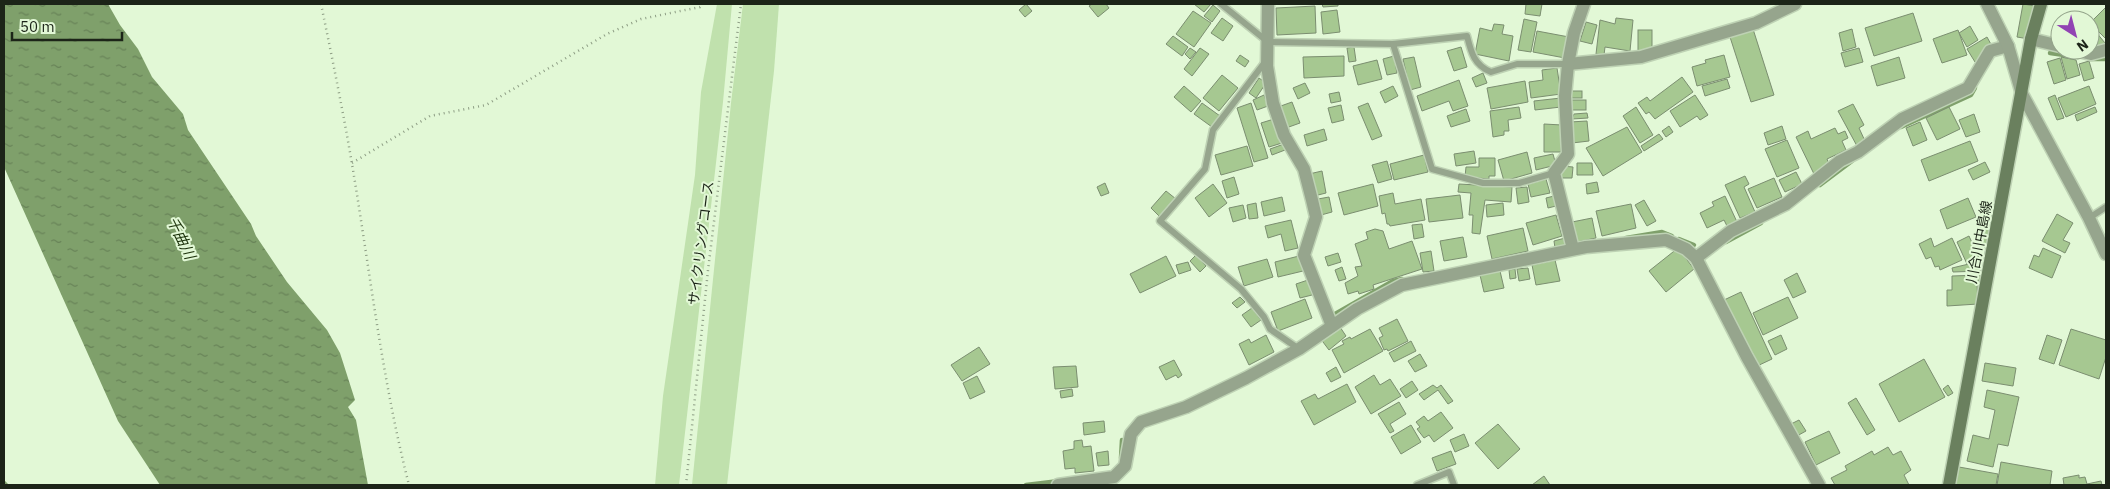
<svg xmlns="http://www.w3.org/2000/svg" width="2110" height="489" font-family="'IBM Plex Sans','Noto Sans JP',sans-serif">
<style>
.green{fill:#c0e1ad}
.water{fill:url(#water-ripples)}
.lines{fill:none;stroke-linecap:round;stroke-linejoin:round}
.stream{stroke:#7fa06b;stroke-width:4.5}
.building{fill:#a6c891;stroke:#7b8e70}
.service-casing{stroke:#bed2b4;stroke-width:9}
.minor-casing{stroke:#bed2b4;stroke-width:15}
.tertiary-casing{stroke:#bed2b4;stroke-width:15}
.secondary-casing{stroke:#bed2b4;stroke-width:15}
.path{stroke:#8e9e85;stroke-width:2.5;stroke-dasharray:1 4;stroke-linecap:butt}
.service{stroke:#96a58d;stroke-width:6}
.minor{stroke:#96a58d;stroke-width:12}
.tertiary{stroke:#96a58d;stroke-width:12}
.secondary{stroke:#6a805e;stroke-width:12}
.labels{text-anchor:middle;stroke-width:4;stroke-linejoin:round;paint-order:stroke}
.street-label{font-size:14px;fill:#1c2418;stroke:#e2f8d6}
.water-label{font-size:15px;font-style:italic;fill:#1d330c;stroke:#e2f8d6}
</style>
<defs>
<pattern id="water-ripples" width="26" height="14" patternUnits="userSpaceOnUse" patternTransform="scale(1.25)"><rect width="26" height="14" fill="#7fa06b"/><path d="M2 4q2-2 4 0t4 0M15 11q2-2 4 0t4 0" fill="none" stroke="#678257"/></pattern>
</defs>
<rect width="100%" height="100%" fill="#e2f8d6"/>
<g class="green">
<polygon points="717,4 732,4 723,102 679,485 655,485 663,396 695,175 701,92"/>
<polygon points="743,4 779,4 774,71 727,485 692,485 731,103"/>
</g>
<polygon class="water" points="4,4 108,4 120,25 138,49 152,77 183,114 188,130 251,224 256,236 287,282 327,330 340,353 355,400 348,407 356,420 368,485 160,485 118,421 4,167"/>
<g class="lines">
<g class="stream">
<polyline points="2050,53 2078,57"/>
<polyline points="2090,59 2106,59"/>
<polyline points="1901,127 1971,95 1975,88"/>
<polyline points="1820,185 1852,161"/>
<polyline points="1626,238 1662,232 1672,236"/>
<polyline points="1679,239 1694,245"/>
<polyline points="1726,242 1761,223"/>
<polyline points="1335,314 1393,281 1402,279"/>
<polyline points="1121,458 1122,440"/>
<polyline points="4,483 6,485"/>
<polyline points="1026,485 1059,481"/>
</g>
</g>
<g class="building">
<polygon points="1026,4 1032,11 1025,17 1019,10"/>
<polygon points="1092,4 1106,4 1109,8 1098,17 1089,6"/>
<polygon points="1194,4 1211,4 1204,12"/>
<polygon points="1322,4 1338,4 1338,6 1323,7"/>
<polygon points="1526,4 1542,4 1540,16 1525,14"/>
<polygon points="2023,4 2035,6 2029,39 2017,37"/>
<polygon points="1213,5 1220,11 1212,22 1204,16"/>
<polygon points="1315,6 1316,33 1277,35 1276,8"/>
<polygon points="2106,7 2106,39 2090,23"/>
<polygon points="1337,10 1340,32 1323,34 1321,12"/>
<polygon points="1193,11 1211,23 1194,47 1176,34"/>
<polygon points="1913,13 1922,41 1874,56 1865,28"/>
<polygon points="1222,18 1233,26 1223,41 1211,33"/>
<polygon points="1616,18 1633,20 1630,51 1605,47 1604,55 1596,54 1600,20 1615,24"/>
<polygon points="1524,19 1537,22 1531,52 1518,50"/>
<polygon points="1586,22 1597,25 1592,44 1580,41"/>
<polygon points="1494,24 1504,25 1502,34 1513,36 1509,61 1475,54 1480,28 1492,31"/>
<polygon points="1970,26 1978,40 1967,47 1959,33"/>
<polygon points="2091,26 2105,43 2104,48 2090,48 2095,42 2090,36"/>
<polygon points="1753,29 1774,95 1751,102 1730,37"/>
<polygon points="1852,29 1856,47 1843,51 1839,33"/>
<rect x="1638" y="30" width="14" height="21"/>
<polygon points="1958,30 1967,55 1942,63 1933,39"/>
<polygon points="1537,31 1569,37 1565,58 1533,52"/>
<polygon points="1173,36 1188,47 1182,56 1166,44"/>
<polygon points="1987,37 1993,48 1980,56 1981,59 1975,62 1967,49"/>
<polygon points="1354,47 1356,61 1349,62 1347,48"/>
<polygon points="1461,47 1467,67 1454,71 1447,51"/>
<polygon points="1190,48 1196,52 1190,59 1185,54"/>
<polygon points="1200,48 1209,54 1192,76 1184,69"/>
<polygon points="1859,48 1863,62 1845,67 1841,53"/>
<polygon points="1240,55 1249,61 1245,67 1236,61"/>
<polygon points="1724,55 1730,77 1697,86 1692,67 1706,63 1705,60"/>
<polygon points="1344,56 1344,76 1304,78 1303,57"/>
<polygon points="1394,56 1397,73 1387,75 1383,59"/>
<polygon points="1414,57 1421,87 1410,90 1403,59"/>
<polygon points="1899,57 1905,78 1877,86 1871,66"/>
<polygon points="2061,57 2076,60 2080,75 2067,79"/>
<polygon points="2060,58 2066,80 2054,84 2047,62"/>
<polygon points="1377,60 1382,79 1358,85 1353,66"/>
<polygon points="2089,61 2094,78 2084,81 2079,64"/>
<polygon points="1557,68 1561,94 1531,98 1529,82 1543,80 1542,70"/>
<polygon points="1483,73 1487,83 1476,87 1472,78"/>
<polygon points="1222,75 1238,88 1219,111 1203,98"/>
<polygon points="1682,77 1693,92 1655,119 1649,112 1646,114 1638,103 1647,97 1650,101"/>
<polygon points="1259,78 1266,83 1256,98 1249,93"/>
<polygon points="1727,79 1730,88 1705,96 1702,86"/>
<polygon points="1459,80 1468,106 1453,111 1449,101 1422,111 1417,96"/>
<polygon points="1525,81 1528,102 1491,109 1487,88"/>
<polygon points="1305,83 1310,93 1298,99 1293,88"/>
<polygon points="1184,86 1201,101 1191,112 1174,97"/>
<polygon points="1393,86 1398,96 1385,103 1380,92"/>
<polygon points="2089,86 2096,104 2066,117 2058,98"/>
<rect x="1571" y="91" width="11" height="7"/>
<polygon points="1339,92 1341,101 1331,103 1329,94"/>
<polygon points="1264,95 1268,106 1257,110 1253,100"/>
<polygon points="1695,95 1708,115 1700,120 1697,116 1680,127 1670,111"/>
<polygon points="2055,95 2064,118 2057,120 2048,98"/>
<polygon points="1561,98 1561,107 1535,110 1534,101"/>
<rect x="1571" y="100" width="15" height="10"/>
<polygon points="1292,102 1300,123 1286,128 1278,107"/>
<polygon points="1202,103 1220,116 1212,127 1194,114"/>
<polygon points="1251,103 1268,158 1254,162 1237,108"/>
<polygon points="1368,103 1382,136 1372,140 1358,107"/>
<polygon points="1853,104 1864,125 1859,128 1865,141 1857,146 1838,111"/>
<polygon points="1341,105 1344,120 1332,123 1328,108"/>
<polygon points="1519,107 1521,118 1508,120 1509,131 1504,131 1504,135 1493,137 1490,111"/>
<polygon points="1636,107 1653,135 1640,143 1623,116"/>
<polygon points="1949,107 1960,129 1937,140 1926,118"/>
<polygon points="2095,107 2097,112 2077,121 2075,115"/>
<polygon points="1466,109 1470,121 1451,127 1447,116"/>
<polygon points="1587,113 1588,118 1572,119 1574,114"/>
<polygon points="1974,114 1980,132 1966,137 1959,120"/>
<polygon points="1274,119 1282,143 1269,147 1261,123"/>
<polygon points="1587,121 1589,141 1572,143 1570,122"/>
<polygon points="1920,122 1927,140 1913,146 1906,128"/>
<polygon points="1544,124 1562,125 1561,152 1544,152"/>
<polygon points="1669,126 1673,132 1666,137 1662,131"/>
<polygon points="1782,126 1786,139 1768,145 1764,133"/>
<polygon points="1627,127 1642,152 1603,176 1586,148"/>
<polygon points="1835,128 1838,134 1845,131 1848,138 1842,141 1846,150 1827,159 1830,167 1814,174 1796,137 1808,131 1811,139"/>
<polygon points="1324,129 1327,140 1307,146 1304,135"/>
<polygon points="1659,134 1663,139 1644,151 1641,146"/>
<polygon points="1787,140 1799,168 1777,177 1765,149"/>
<polygon points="1970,141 1978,161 1929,181 1921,160"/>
<polygon points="1284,144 1285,150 1272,155 1270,149"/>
<polygon points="1247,146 1253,166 1221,175 1215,155"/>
<polygon points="1474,151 1476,163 1456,166 1454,154"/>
<polygon points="1527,152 1532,173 1504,181 1498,160"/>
<polygon points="1553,154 1556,165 1536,170 1534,158"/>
<polygon points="1424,155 1428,172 1394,180 1390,164"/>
<polygon points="1479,158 1495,158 1495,176 1489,176 1489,179 1465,177 1466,167 1479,167"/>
<polygon points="1387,161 1392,179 1378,183 1372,165"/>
<polygon points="1985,162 1990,172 1973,180 1968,170"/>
<polygon points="1577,163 1592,163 1593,175 1577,175"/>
<polygon points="1562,166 1573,167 1572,178 1561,178"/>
<polygon points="1322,171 1326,193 1314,196 1309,174"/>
<polygon points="1796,172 1802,184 1785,192 1779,180"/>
<polygon points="1745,176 1749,184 1744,187 1755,212 1740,218 1725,185"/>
<polygon points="1234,177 1239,194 1227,198 1222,181"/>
<polygon points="1774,178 1782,197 1757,208 1748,189"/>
<polygon points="1546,179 1550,193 1531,197 1528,184"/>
<polygon points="1597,182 1599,192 1587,194 1586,184"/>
<polygon points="1105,183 1109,193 1101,196 1097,187"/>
<polygon points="1213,184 1227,203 1209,217 1195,198"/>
<polygon points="1373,184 1378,206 1344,215 1338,193"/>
<polygon points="1459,184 1512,187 1511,202 1485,200 1480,234 1472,233 1473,215 1469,215 1471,193 1458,192"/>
<polygon points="1527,187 1529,202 1518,204 1516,188"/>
<polygon points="1166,191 1176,199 1160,217 1151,208"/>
<polygon points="1393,193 1395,204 1421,199 1425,220 1390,226 1389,224 1387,224 1385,213 1382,214 1379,196"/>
<polygon points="1460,195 1463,218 1429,222 1426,199"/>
<polygon points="1554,196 1556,206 1548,208 1546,198"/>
<polygon points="1725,196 1737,222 1727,226 1724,220 1707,228 1700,213 1714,206 1712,202"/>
<polygon points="1282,197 1285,211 1264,216 1261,202"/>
<polygon points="1329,197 1332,212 1321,215 1318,199"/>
<polygon points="1968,198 1976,217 1947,229 1940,210"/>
<polygon points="1644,200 1656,221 1647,226 1635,205"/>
<polygon points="1256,203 1258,218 1249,219 1247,205"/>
<polygon points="1503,203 1504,215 1487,217 1486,205"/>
<polygon points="1631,204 1636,228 1602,236 1596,211"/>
<polygon points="1243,205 1246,218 1233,222 1229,208"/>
<polygon points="2057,214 2073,223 2063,240 2070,243 2065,253 2042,241"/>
<polygon points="1556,215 1562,236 1533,245 1526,223"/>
<polygon points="1592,218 1596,238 1577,242 1572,222"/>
<polygon points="1291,220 1298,248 1285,251 1281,234 1268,238 1265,226"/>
<polygon points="1422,224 1424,237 1414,239 1412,225"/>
<polygon points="1981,225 1992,228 1986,248 1975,245"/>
<polygon points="1523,228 1528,251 1492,259 1487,236"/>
<polygon points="1375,229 1383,231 1389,249 1412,241 1422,269 1373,285 1374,289 1359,294 1358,291 1348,294 1345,283 1358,276 1355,267 1362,266 1355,244 1368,239 1366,232"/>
<polygon points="1969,236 1979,258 1967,264 1957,242"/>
<polygon points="1463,237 1467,257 1444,261 1440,241"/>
<polygon points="1565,238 1566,245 1555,248 1554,241"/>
<polygon points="1931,238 1934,247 1952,238 1962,260 1940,270 1939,266 1935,267 1931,257 1926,259 1919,244"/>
<polygon points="1678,248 1694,269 1666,292 1649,271"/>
<polygon points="2043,248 2061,256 2052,278 2029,268 2034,255 2039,257"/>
<polygon points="1431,251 1434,271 1423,272 1420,253"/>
<polygon points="1338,253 1341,262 1328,266 1325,257"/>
<polygon points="1196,255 1206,266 1200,272 1190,261"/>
<polygon points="1166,256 1176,276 1140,293 1130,274"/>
<polygon points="1299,256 1303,271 1278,277 1275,262"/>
<polygon points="1267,259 1273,277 1244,286 1238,267"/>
<polygon points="1555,260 1560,281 1536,285 1532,265"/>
<polygon points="1188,262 1191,270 1179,274 1176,265"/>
<polygon points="1973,263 1982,266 1980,271 1953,272 1952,268"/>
<polygon points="1342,267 1346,279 1339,281 1335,270"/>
<polygon points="1528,268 1530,279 1519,281 1517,269"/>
<polygon points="1515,269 1516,278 1510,279 1509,270"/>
<polygon points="1500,271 1504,288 1484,292 1480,275"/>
<polygon points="1797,273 1806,292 1793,298 1784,280"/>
<polygon points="1980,275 1981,281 1974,281 1977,283 1978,304 1947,306 1947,290 1952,290 1952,276"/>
<polygon points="1308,280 1312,295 1300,298 1296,284"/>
<polygon points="1741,292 1772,359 1755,367 1724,300"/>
<polygon points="1240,297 1245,302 1237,308 1232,303"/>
<polygon points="1788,297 1798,318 1763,335 1753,313"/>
<polygon points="1305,299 1312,318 1278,331 1271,312"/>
<polygon points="1252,308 1261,320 1251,327 1242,315"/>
<polygon points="1397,319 1408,341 1388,351 1387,349 1384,350 1379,338 1383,336 1379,328"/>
<polygon points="1338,324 1346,336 1329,350 1320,338"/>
<polygon points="1370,329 1383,351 1344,373 1332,350 1344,344 1342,341 1350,337 1351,339"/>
<polygon points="2071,329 2106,340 2106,357 2099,379 2059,365"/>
<polygon points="1266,335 1274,352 1249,365 1239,344 1249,339 1251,343"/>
<polygon points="1781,335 1787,349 1775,355 1768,341"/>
<polygon points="2047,335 2062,340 2054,364 2039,359"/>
<polygon points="1411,341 1416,351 1394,362 1389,353"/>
<polygon points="979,347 990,364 962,381 951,365"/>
<polygon points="1420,354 1427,366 1415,372 1408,361"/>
<polygon points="1924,359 1945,397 1899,422 1879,384"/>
<polygon points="1174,360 1182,375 1178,378 1176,375 1166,380 1159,367"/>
<polygon points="1985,363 2016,368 2013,386 1982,381"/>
<polygon points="1076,366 1078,387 1055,389 1053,367"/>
<polygon points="1336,367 1341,377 1331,382 1326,373"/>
<polygon points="1374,375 1380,385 1390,379 1401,396 1371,414 1355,387"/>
<polygon points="977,376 985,392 970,399 963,383"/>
<polygon points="1412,381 1418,390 1406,398 1400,389"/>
<polygon points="1347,384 1356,402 1314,425 1301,401 1315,394 1318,399"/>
<polygon points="1433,385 1437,388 1441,385 1453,401 1448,404 1438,390 1424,400 1419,394"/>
<polygon points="1948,385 1953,393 1948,396 1943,389"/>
<polygon points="1072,389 1073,396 1061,398 1060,391"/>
<polygon points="1987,390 2019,397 2008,446 1998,444 1993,467 1967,461 1973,435 1989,439 1995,410 1984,407"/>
<polygon points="1856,398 1875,430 1867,435 1848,403"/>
<polygon points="1399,402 1406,414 1390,424 1394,431 1390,433 1378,414"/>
<polygon points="1441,412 1453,428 1434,442 1429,435 1424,438 1417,429 1420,427 1416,422 1424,416 1428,421"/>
<polygon points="1799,420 1806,431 1795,437 1789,425"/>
<polygon points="1104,421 1105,432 1084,435 1083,423"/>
<polygon points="1498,424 1520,449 1498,469 1475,443"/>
<polygon points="1411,425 1421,442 1401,454 1391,437"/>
<polygon points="1829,431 1840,453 1816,465 1805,442"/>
<polygon points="1464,434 1469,446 1455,452 1450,440"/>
<polygon points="1082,440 1083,447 1091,446 1094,471 1075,473 1075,468 1065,469 1063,451 1074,449 1074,441"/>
<polygon points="1888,447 1893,455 1901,451 1911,470 1904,475 1909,485 1835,485 1831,478 1847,470 1845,466 1872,451 1874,455"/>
<polygon points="1108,451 1109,465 1098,466 1096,453"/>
<polygon points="1451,451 1456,464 1437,471 1432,458"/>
<polygon points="2001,462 2052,471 2050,485 1997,485"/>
<polygon points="1959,467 1998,474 1996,485 1955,485"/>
<polygon points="2079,475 2079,478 2085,477 2087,484 2101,481 2102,485 2064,485 2063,478"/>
<polygon points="1544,476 1550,485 1532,485"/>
</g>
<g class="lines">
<defs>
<g id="service">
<path d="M1221 4 1268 42 1393 44 1467 36C1471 52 1474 65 1491 72L1517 64H1568"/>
<polyline points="1393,44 1432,169 1483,183 1519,183 1554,173"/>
<polyline points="1265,62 1213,130 1205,169 1160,221 1241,289 1264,317 1270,329 1299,349"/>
<polyline points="2089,218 2106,207"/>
<polyline points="1417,485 1449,472 1454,485"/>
</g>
<g id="minor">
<polyline points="1268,4 1267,66 1273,103 1284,135 1304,169 1312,200 1316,217 1304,255 1332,326"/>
<polyline points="2031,39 2060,46"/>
<polyline points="2075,50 2091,54 2106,50"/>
<polyline points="1568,64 1641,57 1756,23 1795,4"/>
<polyline points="1573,249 1554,173 1568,154 1565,96 1568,64 1574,33 1584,4"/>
<polyline points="1696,258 1731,231 1786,204 1840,161 1858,152 1902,119 1968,88 1990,51 2008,46"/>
<polyline points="1058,485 1114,477 1125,466 1131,434 1141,422 1186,407 1246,378 1299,349 1357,309 1402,285 1586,247 1666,240 1686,249 1696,258 1747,357 1819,485"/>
</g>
<polyline id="tertiary" points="1987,4 2008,46 2022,94 2089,218 2106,254"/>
<polyline id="secondary" points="1949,485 2031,39 2041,4"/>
</defs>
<use href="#service" class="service-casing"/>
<use href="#minor" class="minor-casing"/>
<use href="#tertiary" class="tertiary-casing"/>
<use href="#secondary" class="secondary-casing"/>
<g class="path">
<path d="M321 4C332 57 343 111 352 164 370 271 382 380 409 485"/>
<polyline points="352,163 430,116 486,105 607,34 641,19 700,7 703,4"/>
<polyline points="686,485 708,270 741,4"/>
</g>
<use href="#service" class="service"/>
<use href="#minor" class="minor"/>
<use href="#tertiary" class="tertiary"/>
<use href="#secondary" class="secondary"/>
</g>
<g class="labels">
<g class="street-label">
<text transform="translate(1979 242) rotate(-79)" y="5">川合川中島線</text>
<text transform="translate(701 243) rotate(-83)" y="5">サイクリングコース</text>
</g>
<g class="water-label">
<text transform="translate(181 238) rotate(64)" y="5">千曲川</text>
</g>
</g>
<rect width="2110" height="489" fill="none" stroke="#1c2418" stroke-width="10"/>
<g transform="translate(2075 35) rotate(144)"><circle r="24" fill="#e2f8d6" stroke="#93a38a"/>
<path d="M0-4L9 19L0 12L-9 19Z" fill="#9143b3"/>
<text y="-8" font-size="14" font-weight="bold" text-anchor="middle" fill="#1c2418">N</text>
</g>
<path d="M12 32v8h110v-8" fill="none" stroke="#1c2418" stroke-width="2.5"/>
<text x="20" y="32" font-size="15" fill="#1c2418" stroke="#e2f8d6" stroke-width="4" paint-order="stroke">50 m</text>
</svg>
